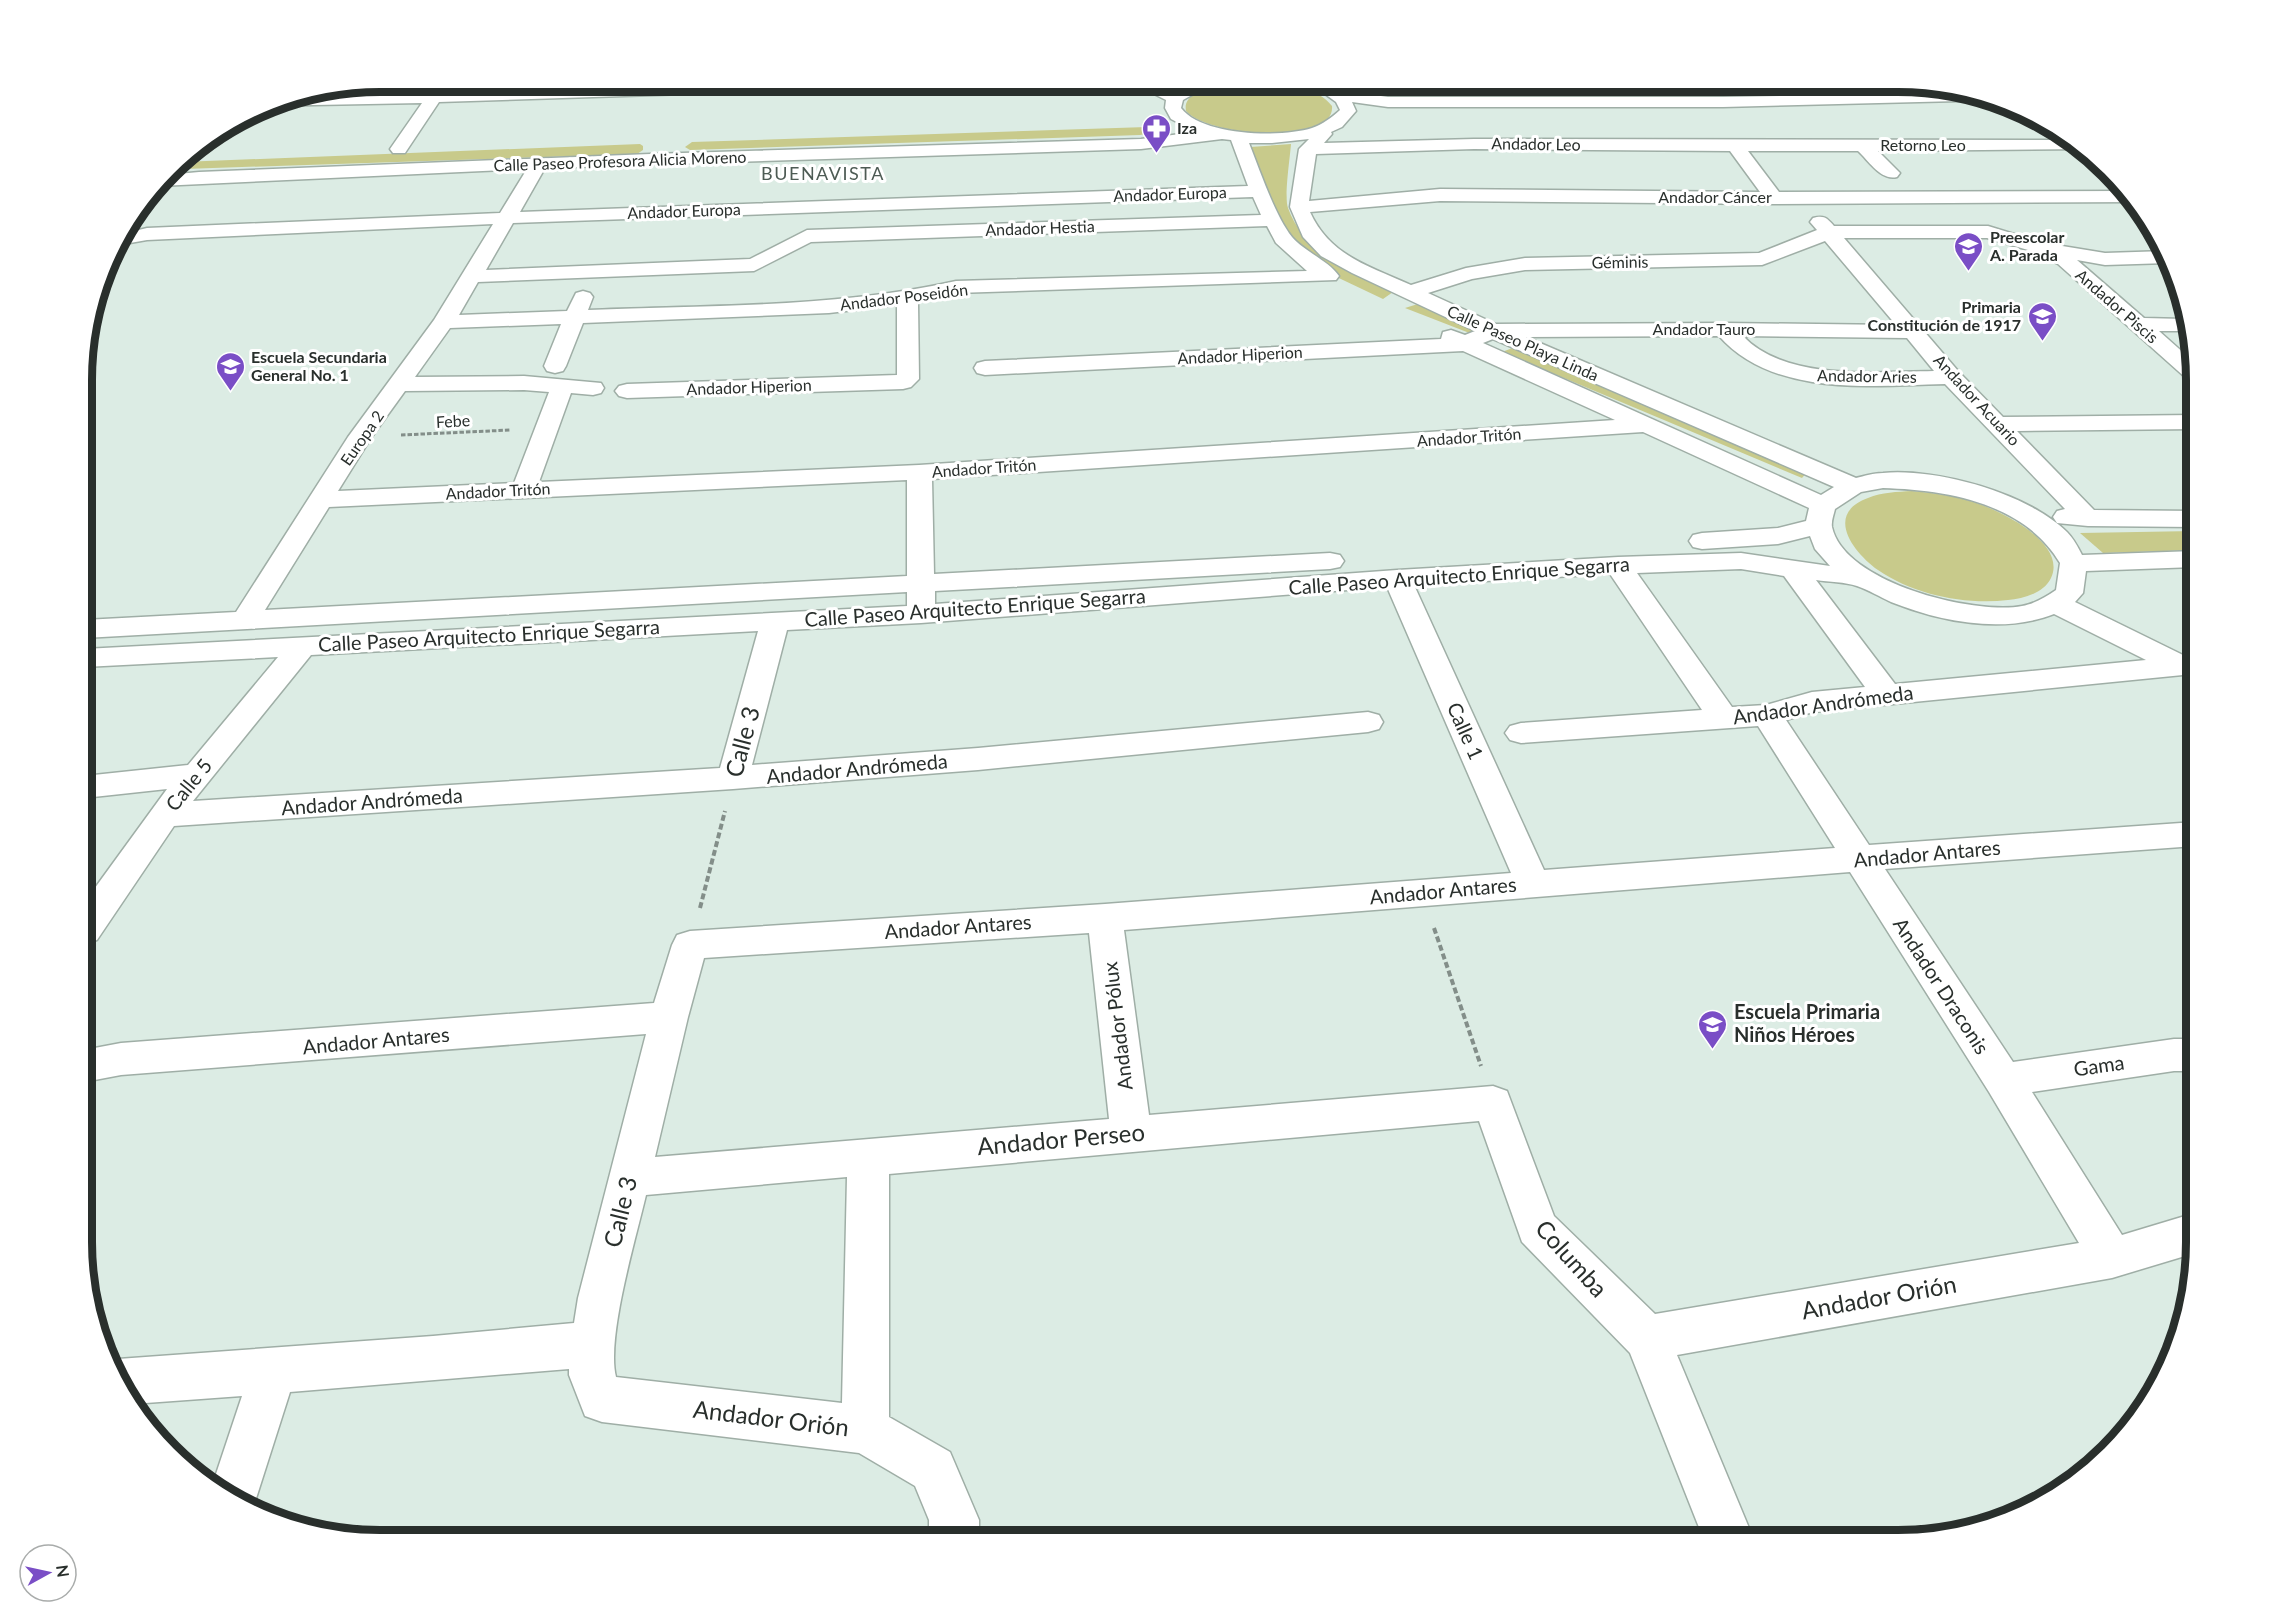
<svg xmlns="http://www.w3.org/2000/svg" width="2277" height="1621" font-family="Lato,sans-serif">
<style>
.green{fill:#c8ca8b}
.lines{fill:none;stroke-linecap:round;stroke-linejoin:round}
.minor-casing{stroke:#9faea6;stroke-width:3}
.path-far1{stroke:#838e89;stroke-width:3;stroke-dasharray:4.5 2;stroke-linecap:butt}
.path{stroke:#838e89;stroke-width:4;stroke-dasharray:6 3;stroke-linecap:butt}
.minor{fill:#fff;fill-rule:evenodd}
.labels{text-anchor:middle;stroke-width:6;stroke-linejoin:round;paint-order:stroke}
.far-poi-label{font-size:16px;font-weight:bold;fill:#292f2c;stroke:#fff;text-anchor:start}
.far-street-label{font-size:16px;fill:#292f2c;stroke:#fff}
.far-neighbourhood-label{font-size:18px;letter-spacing:1.5px;fill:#4d5b54;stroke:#fff}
.street-label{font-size:20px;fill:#292f2c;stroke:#fff}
.poi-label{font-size:20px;font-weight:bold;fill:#292f2c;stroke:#fff;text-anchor:start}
.near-street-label{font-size:24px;fill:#292f2c;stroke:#fff}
.rim{fill:none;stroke:#292f2c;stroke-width:8}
</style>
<rect width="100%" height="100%" fill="#dcece4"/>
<g class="green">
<path d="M1263 82C1287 84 1316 86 1332 106 1336 146 1208 137 1186 111 1181 83 1245 82 1263 82Z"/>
<polygon points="1147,127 1164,131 1140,135 690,150 685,147 692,142"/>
<polygon points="640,144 643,146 643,150 637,154 184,169 181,162"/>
<path d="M1291 144C1290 158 1284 197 1288 208 1303 252 1355 273 1393 292L1383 299 1324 271 1284 236 1250 147Z"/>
<polygon points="1421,303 1476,329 1472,334 1405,308"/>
<polygon points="1515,347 1807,472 1802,478 1502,352"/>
<path d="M1912 491C1932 493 1951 495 1970 501 1996 508 2068 542 2051 578 2044 593 2023 599 2008 600 1965 605 1914 595 1878 570 1853 552 1824 514 1868 498 1882 492 1897 492 1912 491Z"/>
<polygon points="2195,531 2195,550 2103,553 2080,533"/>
</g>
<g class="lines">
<defs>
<g id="minor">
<polygon points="787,81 944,81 936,86 439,102 405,153 393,153 390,149 422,103 261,106 298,97"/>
<path d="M1128 81H1150L1174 92 1193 81H1217L1183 100 1181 108C1202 136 1281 138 1312 128 1323 124 1331 118 1340 110L1336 102 1325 94 1297 84 1295 81H1322L1346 94 1352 92 1388 97H1723L1972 93 2000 100 1723 107H1388L1352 102 1356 111 1342 127 1331 132 1332 134 1324 143 1474 139 2074 140 2086 149 1878 151 1900 173 1897 177C1881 181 1869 161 1858 151H1748L1779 192 2128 191 2135 202 1774 204 1440 201 1310 212C1330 256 1369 266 1411 285L1466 268 1525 258 1759 253 1817 230 1810 222 1813 218C1824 215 1827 218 1834 226H1988L2044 243 2105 253 2166 251 2168 263 2105 265 2077 260 2144 318 2184 319 2188 331H2159L2195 363V381L2187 379 2058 264 2045 258 2042 254 1987 238H1844L1959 372 2003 417 2195 415V429L2017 431 2094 510 2195 511V527L2088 526 2057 523 2053 517 2057 511 2065 509 1945 384C1871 386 1773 397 1719 336L1526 337 1856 478C1864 476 1874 473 1883 473 1937 468 2027 493 2067 532 2073 538 2078 547 2082 555L2195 551V567L2086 571 2083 593 2075 602 2185 656 2195 654 2193 674 1813 712 1786 720 1869 845 2195 822V846L1885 869 2013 1062 2174 1039H2195V1071H2174L2032 1092 2122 1235 2195 1213V1253L2112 1278 1677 1355 1754 1540H1704L1630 1353 1522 1242 1479 1121 889 1174V1417L950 1452 979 1520V1540H929V1520L915 1486 859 1453 602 1422 585 1416 569 1375V1369L290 1392 253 1508 212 1486 242 1396 132 1404 121 1391 111 1362 118 1359 433 1336 574 1323 578 1298 646 1034 121 1075 84 1082V1050L121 1043 654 1003 672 945 677 935 690 931 1105 904 1511 873 1387 587 921 623 787 630 752 765 978 748 1368 712 1379 715 1383 722 1379 729 1368 732 978 770 733 789 174 826 97 940 84 944V903L167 789 84 798V776L188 765 278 657 84 667V649L907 606V592L84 638V620L236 612 348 437 434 320 493 224 147 240 130 243 112 253V247L122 234 147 228 500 213 527 169 159 186 167 175 199 172 650 154 1141 139 1196 132 1171 119 1165 108 1166 100ZM1222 139 1231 140 1248 186 520 212 545 168 1141 149ZM1309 139 1299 149 1290 207 1303 237 1321 256 1352 273 1475 331 1465 335 1451 330 1443 332 1441 339 985 361 977 363 974 368 977 373 985 375 1463 351 1615 420 919 465 539 482 571 393 593 395 601 393 604 388 601 383 524 376 415 377 450 328 561 324 544 366 547 371 555 373 563 371 566 366 583 323 829 313 897 305V375L627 384 619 386 615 391 619 396 627 398 903 389 911 387 919 379 918 302 956 293 1336 280 1339 276C1329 261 1305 252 1292 237 1275 216 1259 168 1249 143H1272ZM1474 149 1730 151 1760 192 1440 189 1309 201 1316 154ZM1253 197 1261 215 807 230 750 259 486 270 513 223ZM1267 226 1276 243 1307 271 956 281C836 308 711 305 588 310L593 297 590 293 583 291 576 293 567 311 459 315 478 282 754 271 811 242ZM1825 241 1896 325 1725 323 1496 324 1428 293 1472 279 1525 270 1762 265ZM1743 336 1907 338 1934 371C1877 372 1785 381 1743 336ZM1493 339 1834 487 1821 495 1483 343ZM524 390 549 392 514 483 338 491 371 438 405 391ZM1643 432 1809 508 1806 521 1778 528 1702 533 1693 535 1689 541 1693 547 1702 549 1778 544 1810 536 1815 549 1830 566 1741 553 1618 557 1397 570 935 604V591L1330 569 1340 567 1344 561 1340 555 1330 553 934 574 932 479ZM907 480V576L265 610 329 507ZM1883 488C1948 490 2024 503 2060 563L2056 590C2046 597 2034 604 2022 606 1974 615 1844 583 1832 527 1831 521 1834 514 1835 509L1861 492ZM1741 569 1784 576 1865 687 1812 692 1766 705 1732 707 1637 573ZM1610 574 1702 710 1521 723 1510 726 1505 733 1510 740 1521 743 1758 726 1835 848 1544 870 1414 585ZM1816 580C1829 582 1845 582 1857 586 1869 590 1880 597 1891 602 1941 622 2003 634 2054 614L2146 660 1895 684ZM758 631 720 768 193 801 311 655ZM1850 872 1989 1092 2079 1243 1655 1314 1554 1216 1507 1091 1493 1086 1149 1115 1124 930ZM1089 933 1109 1119 655 1157 688 1017 704 958ZM847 1177 842 1403 616 1377C606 1338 636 1238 646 1195Z"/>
</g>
</defs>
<use href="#minor" class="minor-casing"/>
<polyline class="path-far1" points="401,435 511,430"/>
<g class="path">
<polyline points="700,908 725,811"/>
<polyline points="1434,928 1481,1066"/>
</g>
<use href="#minor" class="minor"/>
</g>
<defs>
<symbol id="pharmacy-pin" viewBox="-11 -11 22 30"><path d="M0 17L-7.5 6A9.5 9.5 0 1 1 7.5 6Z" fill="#7a4ec6" stroke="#fff"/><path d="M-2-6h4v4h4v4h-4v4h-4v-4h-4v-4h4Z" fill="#fff"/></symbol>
<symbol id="school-pin" viewBox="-11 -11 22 30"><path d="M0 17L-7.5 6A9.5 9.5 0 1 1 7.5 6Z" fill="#7a4ec6" stroke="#fff"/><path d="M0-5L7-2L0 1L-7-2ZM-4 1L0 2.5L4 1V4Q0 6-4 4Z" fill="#fff"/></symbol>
</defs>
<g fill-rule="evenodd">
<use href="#pharmacy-pin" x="1140" y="112" width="33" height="45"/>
<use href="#school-pin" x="1952" y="230" width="33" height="45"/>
<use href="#school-pin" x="2026" y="300" width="33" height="45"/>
<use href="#school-pin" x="214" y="350" width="33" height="45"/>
<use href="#school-pin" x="1696" y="1008" width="33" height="45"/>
</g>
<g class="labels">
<g class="far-poi-label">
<text x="1177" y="134">Iza</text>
<text x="1990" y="243">Preescolar<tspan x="1990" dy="18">A. Parada</tspan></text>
<text x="2021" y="313" text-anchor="end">Primaria<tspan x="2021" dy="18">Constitución de 1917</tspan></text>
<text x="251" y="363">Escuela Secundaria<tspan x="251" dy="18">General No. 1</tspan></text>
</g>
<g class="far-street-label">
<text transform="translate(1536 144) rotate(1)" y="6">Andador Leo</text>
<text x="1923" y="151">Retorno Leo</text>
<text transform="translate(620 161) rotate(-2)" y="6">Calle Paseo Profesora Alicia Moreno</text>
<text transform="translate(1170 194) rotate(-2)" y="6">Andador Europa</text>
<text x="1715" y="203">Andador Cáncer</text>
<text transform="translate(684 211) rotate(-2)" y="6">Andador Europa</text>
<text transform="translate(1040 228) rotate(-2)" y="6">Andador Hestia</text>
<text transform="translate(1620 262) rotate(-1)" y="6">Géminis</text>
<text transform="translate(904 297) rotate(-7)" y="6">Andador Poseidón</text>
<text transform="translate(2117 306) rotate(41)" y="6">Andador Piscis</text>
<text x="1704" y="335">Andador Tauro</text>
<text transform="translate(1523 343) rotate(24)" y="6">Calle Paseo Playa Linda</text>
<text transform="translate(1240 355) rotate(-3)" y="6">Andador Hiperion</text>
<text transform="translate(1867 376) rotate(1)" y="6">Andador Aries</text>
<text transform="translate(749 387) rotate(-2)" y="6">Andador Hiperion</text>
<text transform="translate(1977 400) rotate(47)" y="6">Andador Acuario</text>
<text transform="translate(453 421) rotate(-3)" y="6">Febe</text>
<text transform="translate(1469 437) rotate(-4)" y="6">Andador Tritón</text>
<text transform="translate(362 438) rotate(-55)" y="6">Europa 2</text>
<text transform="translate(984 468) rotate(-4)" y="6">Andador Tritón</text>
<text transform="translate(498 491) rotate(-3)" y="6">Andador Tritón</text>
</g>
<g class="far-neighbourhood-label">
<text x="823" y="180">BUENAVISTA</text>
</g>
<g class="street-label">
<text transform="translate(1459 576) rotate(-4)" y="7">Calle Paseo Arquitecto Enrique Segarra</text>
<text transform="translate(975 608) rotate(-4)" y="7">Calle Paseo Arquitecto Enrique Segarra</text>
<text transform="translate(489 636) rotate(-3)" y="7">Calle Paseo Arquitecto Enrique Segarra</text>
<text transform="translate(1823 705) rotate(-8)" y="7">Andador Andrómeda</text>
<text transform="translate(1465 731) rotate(66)" y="7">Calle 1</text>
<text transform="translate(857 769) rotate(-5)" y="7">Andador Andrómeda</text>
<text transform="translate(189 785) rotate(-51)" y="7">Calle 5</text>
<text transform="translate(372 802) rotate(-4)" y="7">Andador Andrómeda</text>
<text transform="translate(1927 854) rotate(-5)" y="7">Andador Antares</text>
<text transform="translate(1443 891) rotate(-5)" y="7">Andador Antares</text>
<text transform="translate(958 927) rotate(-4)" y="7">Andador Antares</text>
<text transform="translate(1941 986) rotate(57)" y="7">Andador Draconis</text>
<text transform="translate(1118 1026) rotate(-97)" y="7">Andador Pólux</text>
<text transform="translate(376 1041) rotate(-5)" y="7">Andador Antares</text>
<text transform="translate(2099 1066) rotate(-8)" y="7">Gama</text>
</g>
<g class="poi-label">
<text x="1734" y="1019">Escuela Primaria<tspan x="1734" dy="23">Niños Héroes</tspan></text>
</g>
<g class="near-street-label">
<text transform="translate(743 742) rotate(-75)" y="8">Calle 3</text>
<text transform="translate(1061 1140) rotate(-5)" y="8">Andador Perseo</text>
<text transform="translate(621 1212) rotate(-76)" y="8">Calle 3</text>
<text transform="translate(1571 1259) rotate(48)" y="8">Columba</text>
<text transform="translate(1879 1298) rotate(-10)" y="8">Andador Orión</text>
<text transform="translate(771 1419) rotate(7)" y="8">Andador Orión</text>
</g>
</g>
<path d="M0 0H2277V1621H0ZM380 92H1898A288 288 0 0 1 2186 380V1242A288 288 0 0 1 1898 1530H380A288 288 0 0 1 92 1242V380A288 288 0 0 1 380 92Z" fill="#fff" fill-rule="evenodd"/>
<path class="rim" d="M380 92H1898A288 288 0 0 1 2186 380V1242A288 288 0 0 1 1898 1530H380A288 288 0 0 1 92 1242V380A288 288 0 0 1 380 92Z"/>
<g transform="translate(48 1573) rotate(82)"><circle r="28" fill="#ffffff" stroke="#a9acab" stroke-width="1.5"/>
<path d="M0-4.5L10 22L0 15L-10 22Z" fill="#7a4ec6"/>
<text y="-9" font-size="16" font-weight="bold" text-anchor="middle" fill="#292f2c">N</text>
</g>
</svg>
